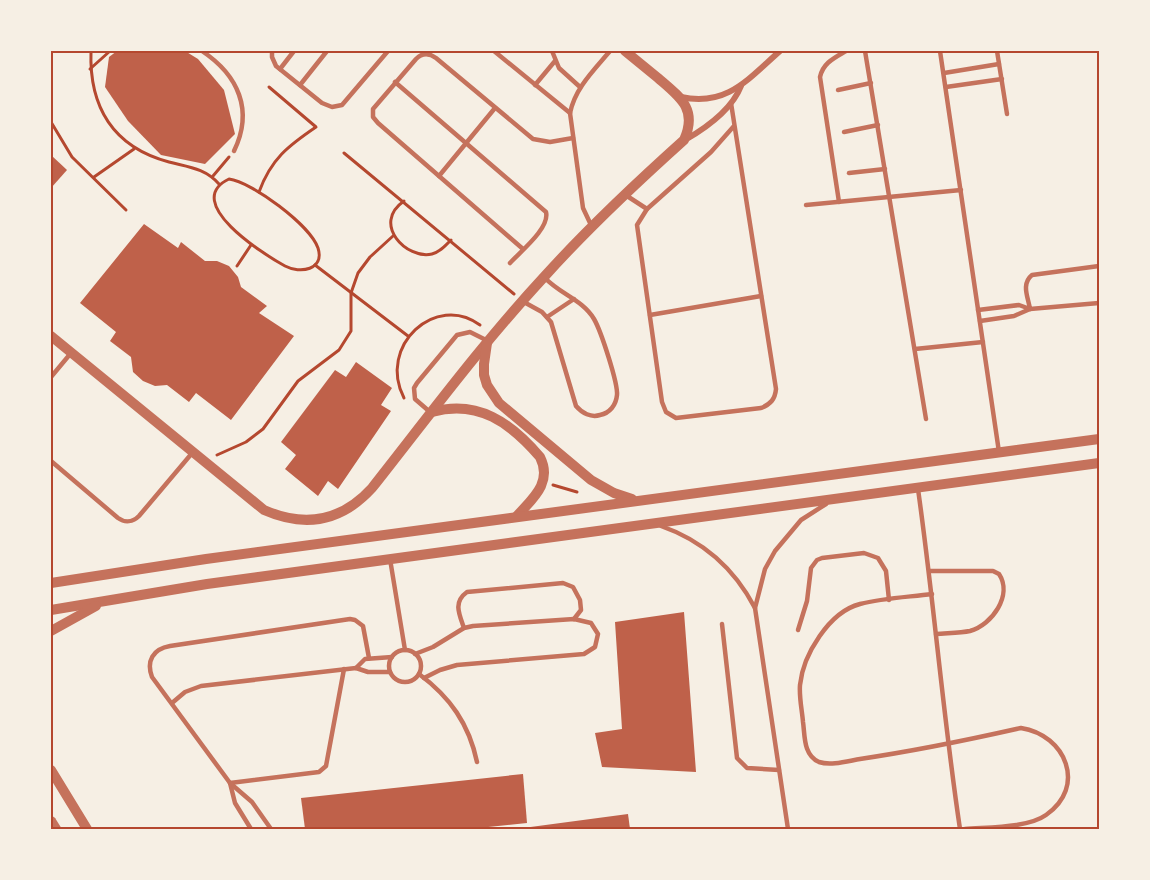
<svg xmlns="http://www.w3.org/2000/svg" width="1150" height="880" font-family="'DejaVu Sans',sans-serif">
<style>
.building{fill:#bf614a}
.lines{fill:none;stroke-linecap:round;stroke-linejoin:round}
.path{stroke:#b5482f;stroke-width:3}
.service{stroke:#c5725c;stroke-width:4.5}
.minor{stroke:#c5725c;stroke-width:6}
.tertiary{stroke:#c5725c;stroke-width:10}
.neatline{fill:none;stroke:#b5482f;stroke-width:2}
</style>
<rect width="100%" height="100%" fill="#f6efe4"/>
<g class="building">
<polygon points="117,51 185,51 198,59 224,90 235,134 205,164 161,155 128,121 105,87 109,57"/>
<polygon points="51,155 67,170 51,188"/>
<polygon points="144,224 178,248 181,242 205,261 217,261 229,266 238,277 241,287 267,306 259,313 294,336 231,420 196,393 189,402 167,385 155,386 143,381 133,372 131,357 110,341 116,332 80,303"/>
<polygon points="356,362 392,388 381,405 391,411 338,489 328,481 318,496 285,469 296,455 281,442 335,370 346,377"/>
<polygon points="684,612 696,772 602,767 595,733 622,729 615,622"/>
<polygon points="523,774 527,823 469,829 305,829 301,798"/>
<polygon points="628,814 630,829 524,829 523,828"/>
</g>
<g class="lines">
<g class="path">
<path d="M91 51C89 107 113 147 169 162 188 167 205 168 219 184"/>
<polyline points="90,69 110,51"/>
<polyline points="51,122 72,157 126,210"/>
<polyline points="344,153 514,294"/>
<polyline points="213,176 229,157"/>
<polyline points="94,177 134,149"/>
<path d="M229 179C252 182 310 225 318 248 325 270 300 274 285 266 263 254 181 202 229 179Z"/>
<path d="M259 192C271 159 288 146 316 127L269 87"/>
<path d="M404 201C371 224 407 260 432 254 440 252 445 246 451 240"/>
<polyline points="315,265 408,336"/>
<polyline points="237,266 251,245"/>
<path d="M404 398C377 346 436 292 480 325"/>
<polyline points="217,455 246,442 263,429 298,381 339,350 351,331 351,293 358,273 370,257 393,236"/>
<polyline points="553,485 577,492"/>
</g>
<g class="service">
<path d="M202 51C238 75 254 110 234 151"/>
<polyline points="272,51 272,57 276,66 322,103 332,107 342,105 388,51"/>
<polyline points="494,51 570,113"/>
<polyline points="552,51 559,68 580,87"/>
<polyline points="865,51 926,419"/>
<polyline points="940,51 999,452"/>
<polyline points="997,51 1007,114"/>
<polyline points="280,69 294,51"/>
<polyline points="944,73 999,64"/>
<path d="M395 82 546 212C550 228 521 251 510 263"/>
<polyline points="300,85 327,51"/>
<polyline points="535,85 555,61"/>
<polyline points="946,87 1002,79"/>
<polyline points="838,90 871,83"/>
<path d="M731 103 776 389C775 399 771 404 761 408L676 418 666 412 662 402 637 225 647 209 711 152 734 126"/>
<polyline points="844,132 878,125"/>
<polyline points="849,173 885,169"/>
<polyline points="439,176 495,108"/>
<polyline points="624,194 647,209"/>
<path d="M839 202 820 77C823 63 834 58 846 51"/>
<polyline points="806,205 961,190"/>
<path d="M591 225 583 208 570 113C575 88 594 70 610 51"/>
<path d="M523 249 378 123 373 117V109L416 59C422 53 429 53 436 58L533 139 550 142 573 138"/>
<path d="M1099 266 1032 275C1021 284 1028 297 1030 309L1099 303"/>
<path d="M522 301 542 312 551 322 576 406C582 413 591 418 600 415 610 413 616 405 617 395 618 383 601 331 594 319 583 300 560 294 545 278"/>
<polyline points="978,310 1019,305 1030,309"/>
<polyline points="650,315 761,296"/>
<polyline points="547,317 574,299"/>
<polyline points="980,321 1014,316 1030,309"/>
<polyline points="915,349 983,342"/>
<polyline points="51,377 71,353"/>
<polyline points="430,412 415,399 414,388 417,383 457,335 470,332 488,341"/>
<path d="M51 461 118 518C125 523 133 522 139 516L193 452"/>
<path d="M918 489C934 602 943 716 960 829"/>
<path d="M661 526C704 541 734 568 755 608"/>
<polyline points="390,559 405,650"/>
<path d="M930 571H993L999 574C1013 595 992 625 970 631 960 633 947 633 936 634"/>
<path d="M932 594C909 597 883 598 860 604 829 612 803 655 800 685 799 697 802 710 803 722 805 735 803 755 819 762 831 766 848 761 860 759 914 751 968 740 1021 728 1066 735 1087 787 1046 815 1028 828 988 827 965 829"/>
<polyline points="722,624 737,758 747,768 779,770"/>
<path d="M464 628C459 614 453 602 467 592L563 583 573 587 580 600 581 610 574 619"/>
<polyline points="798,630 807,601 811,568 817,560 822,558 864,553 878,558 886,571 889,600"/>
<circle cx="405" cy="666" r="16"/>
<polyline points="415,654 433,647 464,628 473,626 574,619 591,623 598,634 595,647 584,654 457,665 440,670 424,678"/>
<polyline points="356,668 365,659 392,657"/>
<path d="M419 674C450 697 469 724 477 762"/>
<polyline points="172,703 185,692 201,686 356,668 368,672 390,672"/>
<polyline points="230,783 319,772 326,766 344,669"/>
<polyline points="230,783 235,803 251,829"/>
<path d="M271 829 252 802 230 783 152 677C146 661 153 649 170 646L350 619 355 620 363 626 369 658"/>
<polyline points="788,829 755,608 765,569 775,551 801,520 826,504"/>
</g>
<g class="minor">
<path d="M681 97C727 107 748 79 780 51"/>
<path d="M685 140C706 128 732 109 741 86"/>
</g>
<g class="tertiary">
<path d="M51 336 264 510C305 528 341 522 372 488 428 417 482 344 544 277 588 228 635 184 684 140 698 109 680 97 658 78 647 69 636 60 625 51"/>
<polyline points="487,343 484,364 484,375 487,385 499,403 591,480 614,493 632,499"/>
<path d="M432 412C478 399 511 423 540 457 553 483 532 499 516 517"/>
<polyline points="51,583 206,559 1099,439"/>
<polyline points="51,610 207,584 1099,463"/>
<polyline points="51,631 96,606"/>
<polyline points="51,770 87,829"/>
<polyline points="51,821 56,829"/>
</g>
</g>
<rect width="1150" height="880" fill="none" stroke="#f6efe4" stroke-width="105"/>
<rect x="52" y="52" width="1046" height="776" class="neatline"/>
</svg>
